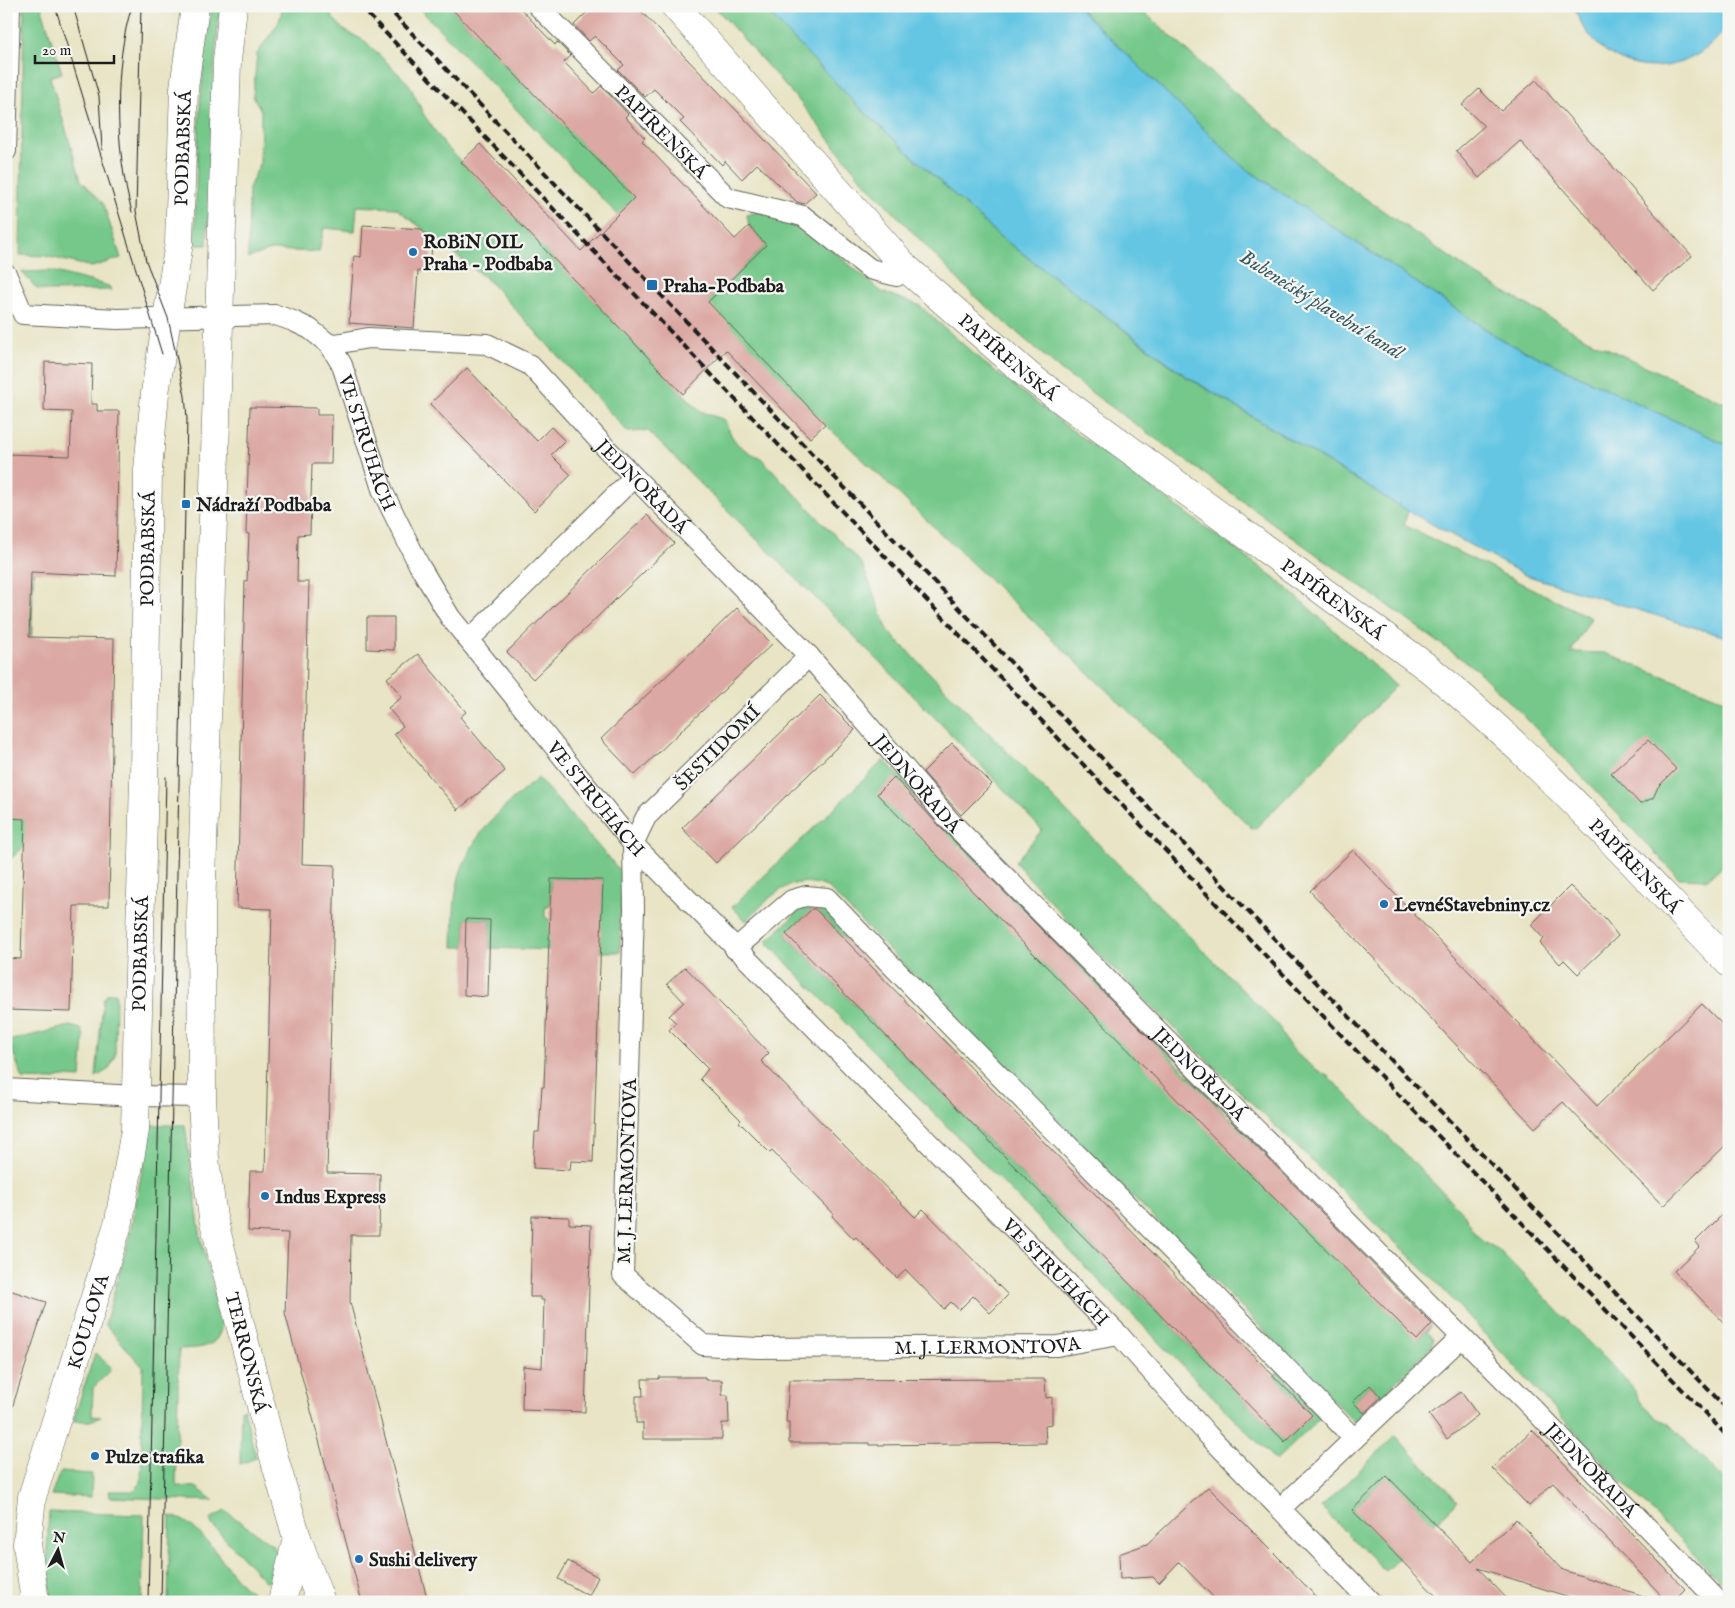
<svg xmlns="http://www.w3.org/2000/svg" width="1735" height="1608" font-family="'IM FELL English',serif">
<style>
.green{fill:#75c88a;stroke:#487253;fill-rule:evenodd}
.water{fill:#65c6e3;stroke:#407180}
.building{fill:#dba8a3}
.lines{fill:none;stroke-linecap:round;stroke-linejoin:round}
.street-casing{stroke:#636257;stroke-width:22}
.secondary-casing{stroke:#636257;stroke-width:29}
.street{stroke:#fff;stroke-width:20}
.secondary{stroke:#fff;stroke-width:28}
.tram{stroke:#1c1c1c;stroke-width:1}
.rail{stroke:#1c1c1c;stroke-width:4;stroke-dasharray:8 4;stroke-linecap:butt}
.poi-dot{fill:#1f6fb2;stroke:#f6f6f2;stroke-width:2}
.labels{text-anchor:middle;stroke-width:4.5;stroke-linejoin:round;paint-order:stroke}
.street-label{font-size:19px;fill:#1c1c1c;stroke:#f6f6f2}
.poi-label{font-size:19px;font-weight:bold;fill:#1c1c1c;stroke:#f6f6f2;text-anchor:start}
.water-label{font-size:20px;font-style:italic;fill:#365862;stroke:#f6f6f2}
</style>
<rect width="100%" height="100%" fill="#f6f6f2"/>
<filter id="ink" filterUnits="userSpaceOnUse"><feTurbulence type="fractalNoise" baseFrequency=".02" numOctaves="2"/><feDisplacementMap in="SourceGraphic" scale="10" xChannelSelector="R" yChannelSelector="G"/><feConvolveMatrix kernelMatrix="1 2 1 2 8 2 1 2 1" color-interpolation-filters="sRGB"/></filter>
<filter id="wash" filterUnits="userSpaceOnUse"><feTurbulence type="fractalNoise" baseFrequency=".0096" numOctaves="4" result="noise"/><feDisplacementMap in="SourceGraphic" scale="20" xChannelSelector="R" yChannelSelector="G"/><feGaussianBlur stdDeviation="1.12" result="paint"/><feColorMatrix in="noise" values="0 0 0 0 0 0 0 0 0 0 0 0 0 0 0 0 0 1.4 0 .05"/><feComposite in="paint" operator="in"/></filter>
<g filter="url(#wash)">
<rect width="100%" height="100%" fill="#e8e4c5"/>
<g class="green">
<polygon points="24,6 41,6 62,73 50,77 81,180 103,203 121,258 92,267 46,256 20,255"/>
<path d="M212 6H220L214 70 207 245H195C196 165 198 86 212 6Z"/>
<path d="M283 6H328L333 18 344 30 365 41 409 84 424 115 444 144 700 411 725 420C733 443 739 448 761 458L862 564 888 631 1280 1028C1285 1048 1312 1068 1329 1077L1465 1215C1472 1233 1480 1241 1498 1249L1633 1388 1642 1404 1657 1418 1670 1425 1729 1485V1588L1719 1580 1610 1469 1436 1282 1088 944 1015 862 1042 830C915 693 780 564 648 431L628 432 488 280 396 208 357 206 355 231 324 228 319 252 271 250 248 258 249 188 260 163 261 111 253 96 257 54 279 22Z"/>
<polygon points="417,6 449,6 690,255 712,298 766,245 749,226 747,215 762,211 805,227 882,292 919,305 983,362 1061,422 1279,581 1396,686 1254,830 825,424 681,281"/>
<polygon points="714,6 762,6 857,105 998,235 1185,376 1408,511 1404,525 1591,618 1571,652 1604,653 1729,702 1729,859 1708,879 1679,878 1522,714 1477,670 1063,372 973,295 858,175 799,101"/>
<polygon points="1077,6 1137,6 1221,81 1343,183 1477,276 1585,338 1729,405 1729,446 1502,340 1242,166"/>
<polygon points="51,271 109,286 111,290 48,291 37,289 22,272"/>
<polygon points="36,468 26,845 6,863 6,818 24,818"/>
<path d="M884 760 1262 1151 1245 1169 1312 1235 1329 1218 1333 1222 1316 1239 1417 1339 1431 1326 1427 1332 1434 1338 1432 1346 1381 1397 1370 1385 1353 1402 1365 1414 1355 1423 827 887C789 872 771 897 746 921L732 907ZM895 777 921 803 903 820 878 794ZM924 807 940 824 924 841 907 824ZM959 844 1001 887 984 903 942 860ZM1020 906 1037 923 1020 939 1003 922ZM1040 927 1106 995 1090 1011 1024 943Z"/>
<path d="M538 778 622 873 620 952H600L602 880 551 879 550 906 545 908V917L550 920 556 950 489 948 490 920 466 919 465 947H453C454 927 453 906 457 886 466 838 502 808 538 778Z"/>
<polygon points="811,899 816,901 857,943 853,947 814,907 786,935 1285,1442 1312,1415 1274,1376 1279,1372 1323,1415 1276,1461 766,942"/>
<polygon points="108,993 116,993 115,1056 109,1069 96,1077 103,1000"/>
<polygon points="70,1026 81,1029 84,1036 81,1078 62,1077 52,1080 23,1079 11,1047 6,1047 8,1041"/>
<path d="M151 1125H185L201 1239 222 1323C219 1349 201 1348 179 1349L176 1486 196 1487 214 1501 110 1497 109 1491H133L141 1483 143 1367 105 1324 128 1242Z"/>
<polygon points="95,1353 111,1367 110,1371 93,1388 92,1416 101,1417 90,1421 73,1421"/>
<polygon points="241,1409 244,1409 256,1458 240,1464"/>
<polygon points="1395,1436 1458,1501 1434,1524 1387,1477 1352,1509 1399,1558 1385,1571 1321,1507"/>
<polygon points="60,1472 92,1474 91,1497 51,1495"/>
<path d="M225 1511 273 1545C281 1557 278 1571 277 1584L265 1581 212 1525 210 1519Z"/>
<path d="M49 1512 144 1515 142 1602H53C45 1572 47 1543 49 1512Z"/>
<path d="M170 1516C203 1521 226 1574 251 1592 257 1596 267 1597 274 1599L273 1602H168Z"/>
</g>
<g class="water">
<polygon points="762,6 1077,6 1242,166 1502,340 1729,446 1729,638 1525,575 1408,511 1186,376 998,235 857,105"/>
<path d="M1574 6H1729C1729 24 1721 37 1707 48 1657 86 1593 64 1574 6Z"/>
</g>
<g id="blocks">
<g class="building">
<polygon points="449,6 518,6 555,45 557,42 571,56 564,62 594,93 601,86 628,114 625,117 645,138 642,141 735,239 749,226 766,245 708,302 825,424 810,438 726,350 683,394 461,162 480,144 581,251 634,198"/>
<polygon points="593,6 636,6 816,193 804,204 797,202 757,164 742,179 725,161 722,165 680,122 684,119 654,89 645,97 618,70 624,65 595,36 589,41 574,25"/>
<polygon points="1536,80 1692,256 1653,290 1520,141 1479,178 1456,151 1484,126 1462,105 1479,89 1501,111"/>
<polygon points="363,225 421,229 432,243 430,272 418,271 414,328 349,323 354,256 361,257"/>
<polygon points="45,362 92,364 91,404 97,404 97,411 119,411 116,576 31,572 29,637 114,639 109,906 74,906 71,1012 6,1010 6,958 21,959 25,819 6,818 6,454 70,456 72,412 44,411"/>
<polygon points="467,368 537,441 551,427 565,441 551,455 571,475 534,511 430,404"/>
<polygon points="250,407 317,408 317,415 332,415 331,464 312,464 310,534 298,535 297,582 309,582 302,864 335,865 327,1173 380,1174 379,1235 351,1235 350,1302 428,1602 362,1602 285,1313 288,1233 248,1231 250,1171 265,1171 272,909 237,908 245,581 247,581 249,534 246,533"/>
<polygon points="647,515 674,543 533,679 507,652"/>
<polygon points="737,608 772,644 635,775 601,739"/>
<polygon points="367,617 394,617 394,650 367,649"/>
<polygon points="418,654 466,712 460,717 505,771 458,810 394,734 403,726 388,708 402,697 387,678"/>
<polygon points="820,695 855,730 716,863 682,828"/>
<polygon points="1648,740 1676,769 1658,787 1653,798 1640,804 1611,773"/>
<polygon points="952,743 992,784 961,815 923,772"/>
<polygon points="894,777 941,828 1432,1324 1417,1340 1244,1168 877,794"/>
<polygon points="1353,850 1597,1106 1702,1004 1729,1031 1729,1142 1663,1206 1563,1102 1535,1128 1310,891"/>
<polygon points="551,879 603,880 593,1162 571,1161 570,1170 533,1168 535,1132 539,1132 542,1087 544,1087"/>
<polygon points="1570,886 1606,920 1618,936 1578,974 1564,960 1560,964 1540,943 1544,939 1531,925"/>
<polygon points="812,909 815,909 1312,1415 1285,1442 786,934"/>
<polygon points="466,919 490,920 488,997 464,995"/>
<polygon points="685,967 769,1053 761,1061 915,1217 923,1209 1008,1295 990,1313 973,1296 959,1310 951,1302 944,1309 906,1270 897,1278 856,1237 854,1239 832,1216 834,1214 772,1151 770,1153 739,1122 741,1120 700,1079 708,1069 669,1030 676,1023 669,1016 684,1002 667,984"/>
<polygon points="1729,1208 1729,1328 1674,1271 1699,1247 1695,1242"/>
<polygon points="532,1216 569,1217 569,1224 591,1225 585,1412 522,1410 523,1366 542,1368 544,1300 541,1300 541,1297 530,1297"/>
<polygon points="6,1289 46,1302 11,1411 6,1410"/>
<polygon points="659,1377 705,1377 705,1380 722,1380 722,1395 728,1395 729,1423 722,1423 722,1439 643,1439 643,1423 636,1423 636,1396 643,1396 642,1379 659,1379"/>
<polygon points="1045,1379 1046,1398 1052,1397 1052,1424 1045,1425 1046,1443 869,1445 869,1443 789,1443 789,1422 786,1422 789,1380"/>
<polygon points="1370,1385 1381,1397 1364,1413 1353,1402"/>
<polygon points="1461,1392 1478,1415 1447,1439 1429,1415"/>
<polygon points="1532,1430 1685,1589 1672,1602 1668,1602 1553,1483 1529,1506 1492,1468"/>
<polygon points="1387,1476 1472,1562 1516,1519 1563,1570 1650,1598 1650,1602 1585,1602 1478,1568 1510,1602 1442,1602 1352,1510"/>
<polygon points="1208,1487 1284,1563 1321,1602 1218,1602 1179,1562 1159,1583 1153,1577 1120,1579 1119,1554 1147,1544"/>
<polygon points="568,1561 598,1577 589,1596 558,1579"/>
</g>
</g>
</g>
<g filter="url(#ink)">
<use href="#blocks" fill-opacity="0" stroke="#636257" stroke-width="1"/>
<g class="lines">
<defs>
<g id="street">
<path id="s1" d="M538 6 728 198 803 216 870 269 897 276 906 268"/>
<polyline points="6,151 10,6"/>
<path id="s2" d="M6 274 23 314 117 319 276 315 293 321 310 329 330 345 342 365 383 492 419 565 450 617 633 844 1119 1335 1208 1435 1371 1602"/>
<path id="s3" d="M330 345 368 338 487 344 530 365 605 447 809 656 949 820 1537 1413 1719 1602"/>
<polyline points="469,640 634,477"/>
<path id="s4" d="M809 656 646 817 633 844 634 909 623 1275 703 1345 757 1348 1057 1346 1119 1335"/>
<path d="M735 949 792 900 806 896 827 898C1000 1081 1182 1256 1354 1439"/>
<polyline points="6,1089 136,1096 202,1097"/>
<polyline points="1280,1509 1462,1337"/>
</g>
<g id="secondary">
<path id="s5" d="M233 6 227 61 201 913 202 1097 205 1159 213 1218 275 1461 297 1538 321 1602"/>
<path id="s6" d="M675 6 906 268 1029 376 1428 668C1537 757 1631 862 1729 963"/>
<path id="s7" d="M35 1602 27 1544 32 1497 119 1221 135 1130 144 777 148 470 155 393 179 243 184 88 195 6"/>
<polyline points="282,1602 297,1538"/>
</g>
</defs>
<use href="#street" class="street-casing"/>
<use href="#secondary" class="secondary-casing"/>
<use href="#street" class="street"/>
<use href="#secondary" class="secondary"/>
<g class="tram">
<polyline points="55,6 162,354"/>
<polyline points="73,6 99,96 102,150"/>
<polyline points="141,6 136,211 146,261 168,318 185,396 187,418 161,1602"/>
<path d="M132 212C115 153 113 64 132 6"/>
<polyline points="148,1602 166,777"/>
</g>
<g class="rail">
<polyline points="360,6 1346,1040 1729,1438"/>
<polyline points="386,6 1238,901 1729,1411"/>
</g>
</g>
</g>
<g class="poi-dot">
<circle cx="413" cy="252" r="5"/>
<rect x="646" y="279" width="12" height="12" rx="2.5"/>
<rect x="181" y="499" width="10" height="10" rx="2.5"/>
<circle cx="1384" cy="904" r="5"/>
<circle cx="265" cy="1196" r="5"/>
<circle cx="95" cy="1456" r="5"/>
<circle cx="359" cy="1559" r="5"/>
</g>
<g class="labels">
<g class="street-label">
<text dy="7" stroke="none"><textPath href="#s1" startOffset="176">PAPÍRENSKÁ</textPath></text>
<text dy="7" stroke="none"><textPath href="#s7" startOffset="1472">PODBABSKÁ</textPath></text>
<text dy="7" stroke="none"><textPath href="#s6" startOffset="485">PAPÍRENSKÁ</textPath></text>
<text dy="7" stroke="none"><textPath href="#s2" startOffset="464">VE STRUHÁCH</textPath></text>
<text dy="7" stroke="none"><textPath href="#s3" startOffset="371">JEDNOŘADÁ</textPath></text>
<text dy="7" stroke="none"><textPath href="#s7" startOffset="1069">PODBABSKÁ</textPath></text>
<text dy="7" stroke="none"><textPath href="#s6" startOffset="890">PAPÍRENSKÁ</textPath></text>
<text transform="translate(717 747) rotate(-45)" y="7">ŠESTIDOMÍ</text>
<text dy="7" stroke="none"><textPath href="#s3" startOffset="776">JEDNOŘADÁ</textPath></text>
<text dy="7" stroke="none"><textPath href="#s2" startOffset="891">VE STRUHÁCH</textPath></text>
<text dy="7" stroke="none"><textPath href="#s6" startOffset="1294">PAPÍRENSKÁ</textPath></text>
<text dy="7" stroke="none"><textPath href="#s7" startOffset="664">PODBABSKÁ</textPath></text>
<text dy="7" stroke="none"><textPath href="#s3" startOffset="1181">JEDNOŘADÁ</textPath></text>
<text transform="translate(626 1171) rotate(-88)" y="7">M. J. LERMONTOVA</text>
<text dy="7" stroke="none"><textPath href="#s2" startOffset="1551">VE STRUHÁCH</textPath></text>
<text dy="7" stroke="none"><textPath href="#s7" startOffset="290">KOULOVA</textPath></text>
<text dy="7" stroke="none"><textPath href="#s4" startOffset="1081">M. J. LERMONTOVA</textPath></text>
<text dy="7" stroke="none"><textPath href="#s5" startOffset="1352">TERRONSKÁ</textPath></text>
<text dy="7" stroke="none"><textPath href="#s3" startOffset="1738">JEDNOŘADÁ</textPath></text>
</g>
<g class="poi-label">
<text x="423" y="248">RoBiN OIL<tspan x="423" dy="22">Praha - Podbaba</tspan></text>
<text x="663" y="292">Praha-Podbaba</text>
<text x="196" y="511">Nádraží Podbaba</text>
<text x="1394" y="911">LevnéStavebniny.cz</text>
<text x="275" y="1203">Indus Express</text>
<text x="105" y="1463">Pulze trafika</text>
<text x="369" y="1566">Sushi delivery</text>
</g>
<g class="water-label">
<text transform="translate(1322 304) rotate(32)" y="7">Bubenečský plavební kanál</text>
</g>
</g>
<rect width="1735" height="1608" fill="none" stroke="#f6f6f2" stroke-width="25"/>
<g transform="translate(58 1550) rotate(6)" stroke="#f6f6f2" stroke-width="4" paint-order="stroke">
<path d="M0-4L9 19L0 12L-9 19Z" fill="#1c1c1c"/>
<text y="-8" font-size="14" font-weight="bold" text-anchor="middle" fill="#1c1c1c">N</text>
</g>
<path d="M35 55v8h79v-8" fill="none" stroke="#1c1c1c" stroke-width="2.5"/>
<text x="42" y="55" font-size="15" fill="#1c1c1c" stroke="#f6f6f2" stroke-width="4" paint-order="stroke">20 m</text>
</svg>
